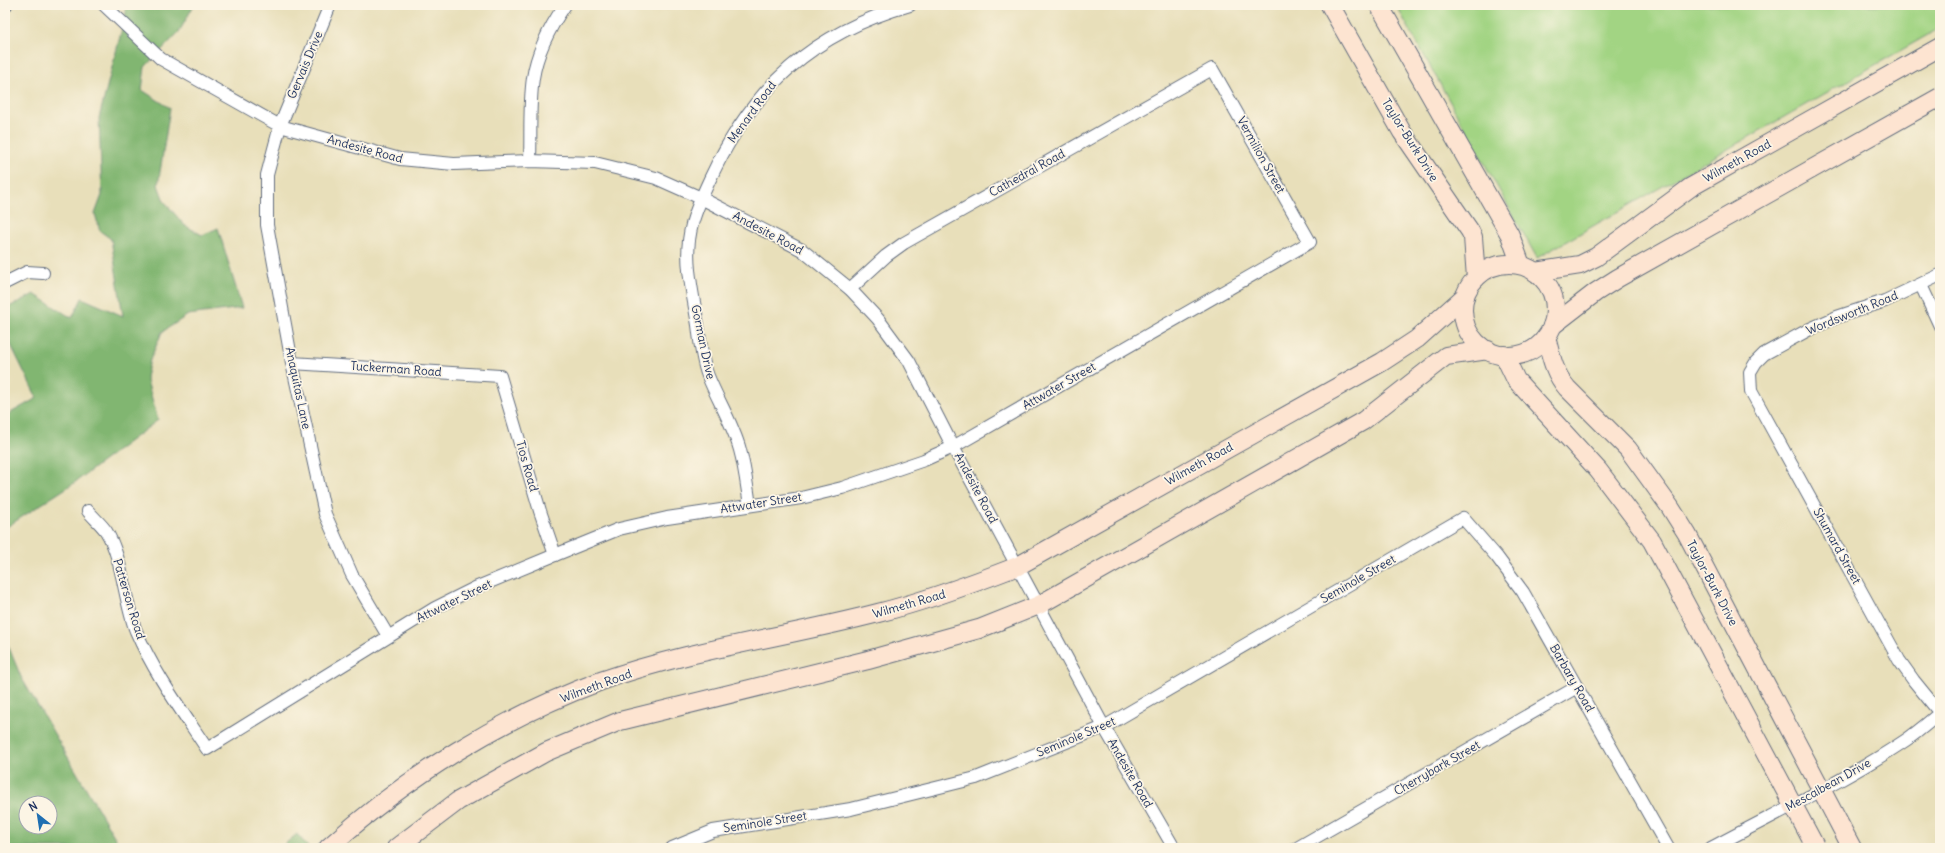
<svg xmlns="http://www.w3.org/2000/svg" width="1945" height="853" font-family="Delius,sans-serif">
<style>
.green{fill:#a2d483;stroke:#5e8270}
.forest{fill:#81b671;stroke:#4e7268;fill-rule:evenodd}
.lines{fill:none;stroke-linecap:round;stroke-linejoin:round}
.street-casing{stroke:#636d7e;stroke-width:14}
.secondary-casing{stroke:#636d7e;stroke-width:20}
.street{stroke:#fff;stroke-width:12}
.secondary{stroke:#fde4d1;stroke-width:18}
.labels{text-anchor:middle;stroke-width:3.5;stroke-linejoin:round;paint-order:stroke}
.street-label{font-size:12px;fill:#1b2f5e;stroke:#fcf5e5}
</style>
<rect width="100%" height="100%" fill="#fcf5e5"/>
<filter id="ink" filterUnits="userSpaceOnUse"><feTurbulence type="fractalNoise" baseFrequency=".025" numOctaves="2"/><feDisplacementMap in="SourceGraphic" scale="8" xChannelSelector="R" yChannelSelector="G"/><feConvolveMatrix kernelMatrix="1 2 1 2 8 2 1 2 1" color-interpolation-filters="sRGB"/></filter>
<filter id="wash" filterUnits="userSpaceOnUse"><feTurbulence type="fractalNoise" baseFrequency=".012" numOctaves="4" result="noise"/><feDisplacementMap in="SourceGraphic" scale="16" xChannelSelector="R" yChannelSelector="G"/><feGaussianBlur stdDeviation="0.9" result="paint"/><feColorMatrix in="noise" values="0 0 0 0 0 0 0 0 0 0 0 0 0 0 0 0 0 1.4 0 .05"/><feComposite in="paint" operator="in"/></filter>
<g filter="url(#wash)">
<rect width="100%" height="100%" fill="#e8dfba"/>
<polygon class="green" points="1396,5 1940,5 1940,28 1537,258"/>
<g class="forest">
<polygon points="124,5 194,5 179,32 145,67 142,90 170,108 158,185 164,201 184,225 202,235 218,228 242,308 188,315 162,332 150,360 146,377 158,420 74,483 5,528 5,416 37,398 5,333 5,309 34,294 72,318 82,298 123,316 111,239 100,231 95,214 102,195 99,118 126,13"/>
<path d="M5 638 21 677 121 848H5ZM26 803H50V827H26Z"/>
<polygon points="297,834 309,848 280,848"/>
</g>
</g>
<g filter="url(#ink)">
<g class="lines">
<defs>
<g id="street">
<polyline points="104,5 161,59 280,126 400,159 454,164 530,161 595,163 656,178 701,198 802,250 850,289 878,319 909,361 953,447 1104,727 1174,848"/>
<polyline points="330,5 280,126 267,175 267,225 292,363 325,514 352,575 388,636"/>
<polyline points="5,6 6,5"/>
<path d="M530 161C531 134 529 105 533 78 537 51 550 27 565 5"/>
<polyline points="1940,275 1885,301 1837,317 1810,329 1764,354 1756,362 1750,372 1751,391 1899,660 1914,681 1940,713"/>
<polyline points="5,283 27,272 43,273"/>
<polyline points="1921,285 1940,326"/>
<polyline points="292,363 500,376 540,511 555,555"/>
<path d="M750 505C747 487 745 468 740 450 733 424 718 401 708 376 702 361 700 342 698 325 695 307 691 288 689 270 685 234 695 211 710 179 753 87 812 33 910 5"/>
<path d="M88 511C94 518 101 524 106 531 123 558 124 601 136 631 154 673 182 711 207 749L435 608 475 588 555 555 619 529 667 518 801 498 842 488 924 460 953 447 1310 242 1212 69 904 243 886 256 850 289"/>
<polyline points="672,848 713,831 851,809 976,778 1104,727 1463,518 1497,557 1523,592 1668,848"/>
<polyline points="1297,848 1577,687"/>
<path d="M1711 848C1776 813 1845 781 1906 740 1918 732 1929 722 1940 713"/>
</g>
<g id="secondary">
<polyline points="1330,5 1402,132 1470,231 1473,237 1476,278"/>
<polyline points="1379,5 1510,235 1521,265"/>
<circle cx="1509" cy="310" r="46"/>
<polyline points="1535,272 1580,265 1596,257 1691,187 1940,47"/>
<polyline points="1552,326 1596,292 1618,278 1940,97"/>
<path d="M1546 337C1551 356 1554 373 1567 388L1628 449 1670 507 1687 534 1852 848"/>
<polyline points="1504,355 1516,380 1598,470 1652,541 1816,848"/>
<path d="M328 848C407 776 501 718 601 681 691 649 786 637 878 613 926 601 972 584 1018 566L1382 362 1417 339 1465 296"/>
<polyline points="396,848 458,801 546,752 620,721 868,660 979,629 1039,605 1363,421 1446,356 1488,350"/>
</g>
</defs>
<use href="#street" class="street-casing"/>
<use href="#secondary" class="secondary-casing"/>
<use href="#street" class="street"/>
<use href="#secondary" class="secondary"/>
</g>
</g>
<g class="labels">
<g class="street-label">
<text transform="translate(305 65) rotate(-67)" y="4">Gervais Drive</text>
<text transform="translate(752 112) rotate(-54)" y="4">Menard Road</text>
<text transform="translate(1410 140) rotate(58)" y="4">Taylor-Burk Drive</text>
<text transform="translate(365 149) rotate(15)" y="4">Andesite Road</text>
<text transform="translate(1261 155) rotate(61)" y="4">Vermilion Street</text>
<text transform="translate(1737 161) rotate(-29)" y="4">Wilmeth Road</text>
<text transform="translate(1027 173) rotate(-29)" y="4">Cathedral Road</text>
<text transform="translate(768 233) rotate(28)" y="4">Andesite Road</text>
<text transform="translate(1852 313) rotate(-22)" y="4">Wordsworth Road</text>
<text transform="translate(703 342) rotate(78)" y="4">Gorman Drive</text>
<text transform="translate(396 369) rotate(4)" y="4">Tuckerman Road</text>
<text transform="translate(1059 386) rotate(-30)" y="4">Attwater Street</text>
<text transform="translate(298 388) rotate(78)" y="4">Anaquitas Lane</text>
<text transform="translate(1199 464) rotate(-29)" y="4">Wilmeth Road</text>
<text transform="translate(527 466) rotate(74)" y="4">Tios Road</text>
<text transform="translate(976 488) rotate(62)" y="4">Andesite Road</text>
<text transform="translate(761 503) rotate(-9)" y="4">Attwater Street</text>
<text transform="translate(1837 546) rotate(61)" y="4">Shumard Street</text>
<text transform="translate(1358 579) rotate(-30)" y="4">Seminole Street</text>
<text transform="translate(1712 583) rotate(62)" y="4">Taylor-Burk Drive</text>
<text transform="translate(129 599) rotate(73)" y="4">Patterson Road</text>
<text transform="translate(454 601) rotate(-26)" y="4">Attwater Street</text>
<text transform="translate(909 604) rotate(-16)" y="4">Wilmeth Road</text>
<text transform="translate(1572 678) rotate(60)" y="4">Barbary Road</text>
<text transform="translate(596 686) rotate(-20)" y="4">Wilmeth Road</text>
<text transform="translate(1076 737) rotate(-23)" y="4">Seminole Street</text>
<text transform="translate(1437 768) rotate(-30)" y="4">Cherrybark Street</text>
<text transform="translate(1130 773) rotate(60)" y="4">Andesite Road</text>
<text transform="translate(1828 785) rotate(-29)" y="4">Mescalbean Drive</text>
<text transform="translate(765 822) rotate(-9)" y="4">Seminole Street</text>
</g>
</g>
<rect width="1945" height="853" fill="none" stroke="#fcf5e5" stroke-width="20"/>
<g transform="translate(38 815) rotate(330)"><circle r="19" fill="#fcf5e5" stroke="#a2a6af"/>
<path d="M0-3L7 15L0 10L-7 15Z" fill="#1f6fb2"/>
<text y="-6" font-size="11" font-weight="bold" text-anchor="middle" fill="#1b2f5e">N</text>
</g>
</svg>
